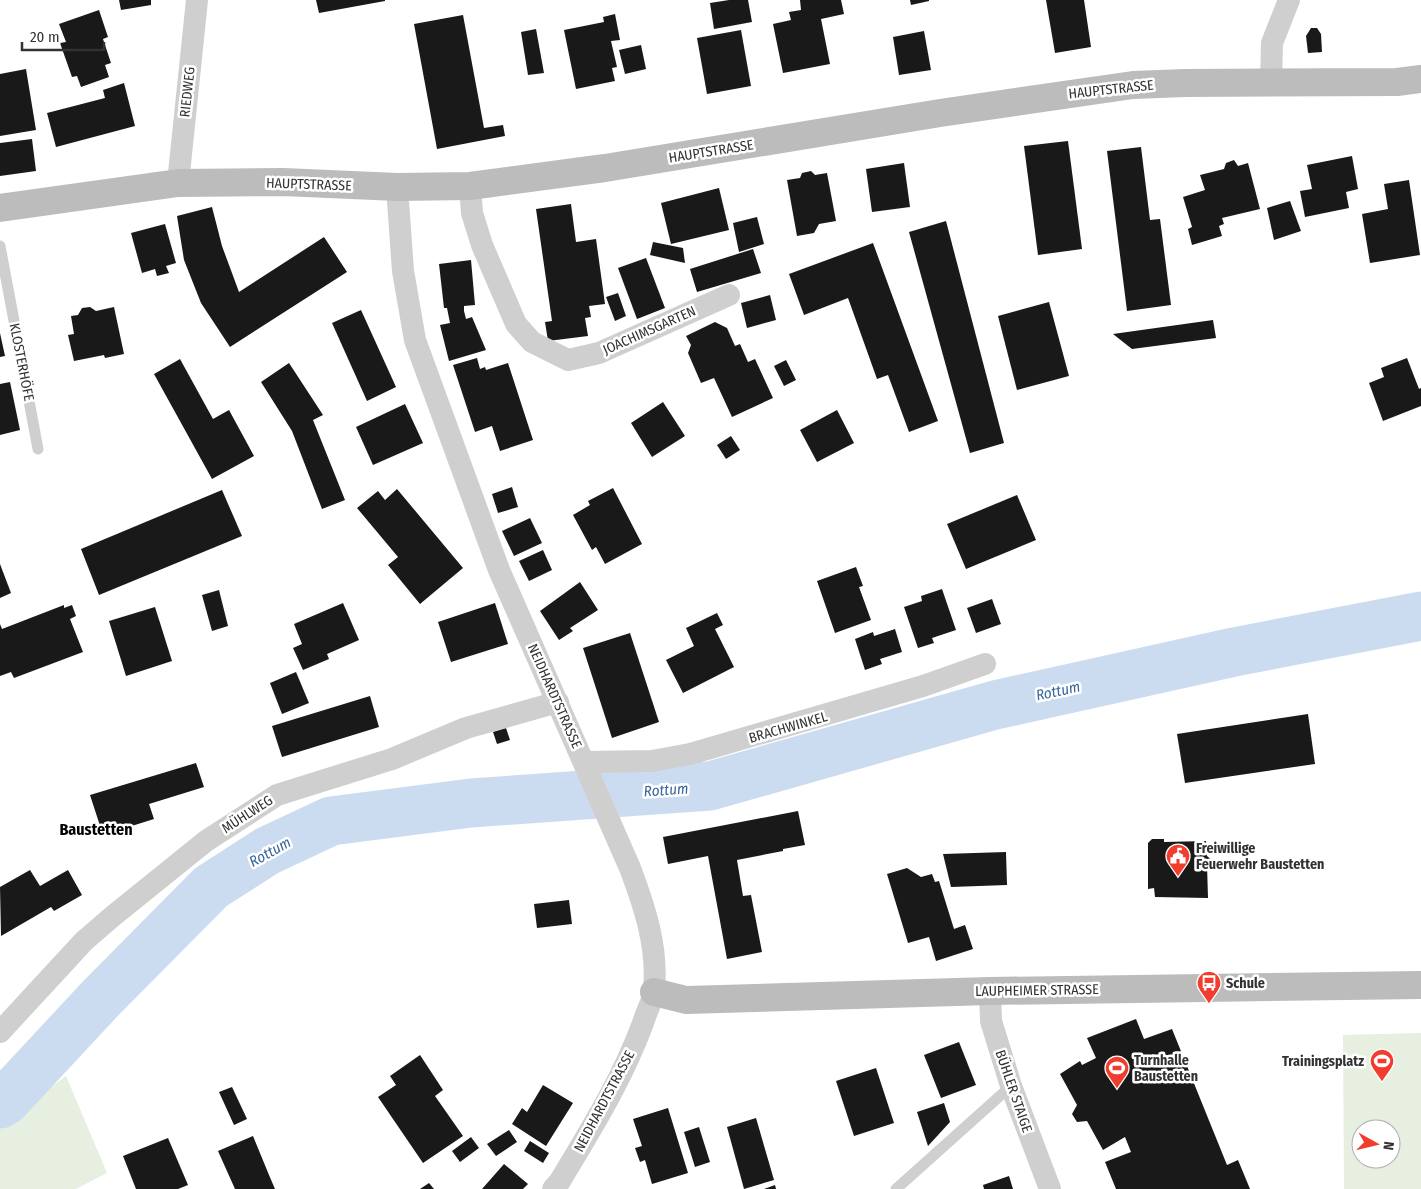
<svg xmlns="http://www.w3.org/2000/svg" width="1421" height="1189" font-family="'Fira Sans Condensed',sans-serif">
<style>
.green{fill:#e6efe0;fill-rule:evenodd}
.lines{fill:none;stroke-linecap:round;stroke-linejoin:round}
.river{stroke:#ccdcf0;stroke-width:49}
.building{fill:#191919}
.lane{stroke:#cfcfcf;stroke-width:11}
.street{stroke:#cfcfcf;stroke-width:22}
.secondary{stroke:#bcbcbc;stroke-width:28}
.labels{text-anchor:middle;stroke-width:5;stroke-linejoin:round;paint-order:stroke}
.street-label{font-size:14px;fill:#323232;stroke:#fff}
.poi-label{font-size:14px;font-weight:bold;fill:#323232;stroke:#fff;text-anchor:start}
.water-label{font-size:15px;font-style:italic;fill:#39669c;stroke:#fff}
.quarter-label{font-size:16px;font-weight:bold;fill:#000;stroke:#fff}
</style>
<rect width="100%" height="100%" fill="#fff"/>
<g class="green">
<path d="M1421 1033V1189H1344L1343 1035ZM1361 1129H1391V1159H1361Z"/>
<polygon points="66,1076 107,1173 76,1189 0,1189 0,1125"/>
</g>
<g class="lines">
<polyline class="river" points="0,1104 6,1100 101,998 211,887 267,851 331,821 471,803 710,786 995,705 1234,652 1421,616"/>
</g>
<g class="building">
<polygon points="119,0 151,0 151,5 121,10"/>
<polygon points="316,0 385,0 385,1 319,13"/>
<polygon points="729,0 748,0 752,22 714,29 710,3"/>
<polygon points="800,0 841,0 844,14 821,19 830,64 783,73 773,24 791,20 789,12 801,10"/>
<polygon points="910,0 929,0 929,1 911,5"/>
<polygon points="1046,0 1084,0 1091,47 1055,53"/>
<polygon points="99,10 108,37 103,39 111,63 105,65 109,77 81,87 77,76 72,77 60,43 66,42 59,24"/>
<polygon points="615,14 620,40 611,41 617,67 612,68 615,81 576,89 564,30 604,22 603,17"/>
<polygon points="463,15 484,128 503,125 505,136 437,149 414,24"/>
<polygon points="1311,28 1317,28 1321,34 1322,52 1308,53 1306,36"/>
<polygon points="536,29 544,73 528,75 521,32"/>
<polygon points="741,30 751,86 707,94 697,38"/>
<polygon points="924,31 931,70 899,75 893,37"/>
<polygon points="641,45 646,69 625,74 619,50"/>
<polygon points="26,69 36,130 0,136 0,74"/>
<polygon points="124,83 135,126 56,147 47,113 105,98 103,90"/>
<polygon points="32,139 36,171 0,176 0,143"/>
<polygon points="1068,141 1082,249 1038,255 1024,146"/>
<polygon points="1141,147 1150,220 1160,219 1171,305 1127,311 1107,151"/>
<polygon points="1352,156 1358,189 1346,192 1349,208 1305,217 1300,191 1312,189 1307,165"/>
<polygon points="1234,160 1238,166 1248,163 1260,209 1222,218 1224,224 1219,226 1222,236 1192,245 1188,229 1192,227 1183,197 1205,190 1200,175 1224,169 1226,163"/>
<polygon points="904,163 910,207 872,212 866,169"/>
<polygon points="811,171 815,175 827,173 836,221 819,224 814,233 797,236 787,180 800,178 802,173"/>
<polygon points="1409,180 1420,255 1370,263 1362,214 1388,209 1384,184"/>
<polygon points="719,188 729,230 671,244 661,203"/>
<polygon points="1290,201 1301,231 1274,240 1267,208"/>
<polygon points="571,204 576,242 596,239 605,304 589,306 591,317 585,318 588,336 548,341 545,322 552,321 536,209"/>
<polygon points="212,207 222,246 239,292 324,237 347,272 230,347 201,303 184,260 177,216"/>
<polygon points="757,217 764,244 739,252 733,223"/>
<polygon points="946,221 1004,443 970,453 909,232"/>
<polygon points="165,224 176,263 166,266 169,273 157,276 155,269 142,273 131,233"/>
<polygon points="653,242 683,248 685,263 650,255"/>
<polygon points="873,243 938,421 909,432 888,375 877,379 848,298 804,315 789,274"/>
<polygon points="753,249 761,273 697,292 690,269"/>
<polygon points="646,258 665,308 637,319 618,268"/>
<polygon points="471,260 475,305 464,306 464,311 466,319 472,317 486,350 449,361 440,325 450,323 447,308 444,308 439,264"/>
<polygon points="618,293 626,316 615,321 606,297"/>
<polygon points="770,295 776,320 747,328 741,303"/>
<polygon points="1049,302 1069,376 1017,390 998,316"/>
<polygon points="90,307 96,311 114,307 124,354 105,358 104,355 74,361 68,335 74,334 71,316 78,315 82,308"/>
<polygon points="361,310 396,387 367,401 332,323"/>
<polygon points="1213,320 1216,338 1132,349 1113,334"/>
<polygon points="715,322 727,328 735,346 740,344 748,362 755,359 773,398 732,417 714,378 701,383 688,353 691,345 686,336"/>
<polygon points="0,333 5,356 0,357"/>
<polygon points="477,358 480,369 485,367 486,370 508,363 533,440 500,451 492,426 475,432 453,365"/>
<polygon points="1407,358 1419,389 1421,388 1421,406 1383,421 1369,383 1384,377 1381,368"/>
<polygon points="180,359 213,419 229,410 254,456 212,479 154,374"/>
<polygon points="786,360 796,380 784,386 774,366"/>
<polygon points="289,363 323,415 313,420 345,500 322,509 292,431 261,382"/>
<polygon points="10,382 20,430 0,435 0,384"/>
<polygon points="663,402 685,436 652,457 631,423"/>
<polygon points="405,404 423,443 373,465 356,427"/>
<polygon points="837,410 854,443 817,462 800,430"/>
<polygon points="731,436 740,450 726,459 717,445"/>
<polygon points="512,487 518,507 498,513 492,494"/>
<polygon points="613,488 642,544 605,564 596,547 592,550 573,515 590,505 588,501"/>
<polygon points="397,489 463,568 420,604 388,565 398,557 357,508 378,491 385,500"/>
<polygon points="222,490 242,536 99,595 81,549"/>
<polygon points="1017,495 1036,540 966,569 947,524"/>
<polygon points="530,518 542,543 514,556 502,531"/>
<polygon points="543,550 552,570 529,581 519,561"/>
<polygon points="0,564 11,593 0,598"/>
<polygon points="856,567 863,586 859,587 871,620 835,633 817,581"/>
<polygon points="580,582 598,610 570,628 573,631 559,640 540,611"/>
<polygon points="942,589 956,630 932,638 934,643 918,648 904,607 922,601 921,596"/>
<polygon points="219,590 228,626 212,631 202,595"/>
<polygon points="992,599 1001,624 976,633 967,608"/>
<polygon points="343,603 359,640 327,654 329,659 303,670 293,648 302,644 294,624"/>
<polygon points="495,603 508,644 451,662 438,622"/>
<polygon points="64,605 64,608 72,605 76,616 70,619 83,652 14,678 11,672 0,676 0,624 2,629"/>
<polygon points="155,607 172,661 126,676 109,621"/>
<polygon points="717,613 723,625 715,629 734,667 683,693 666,660 694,646 686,628"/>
<polygon points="895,629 902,652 880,659 882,664 865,670 855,639 873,632 874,636"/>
<polygon points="630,633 659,722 612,738 583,648"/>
<polygon points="296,672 309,703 282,714 270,683"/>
<polygon points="370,696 379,727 282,757 272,726"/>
<polygon points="1308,714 1315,764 1185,783 1177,734"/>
<polygon points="506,728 510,740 497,744 493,732"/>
<polygon points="196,763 204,787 149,804 154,819 103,835 90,795"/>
<polygon points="798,811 805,845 783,849 783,851 737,860 743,896 751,895 762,952 727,959 708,856 668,864 663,837"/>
<polygon points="1152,839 1164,839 1164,842 1206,841 1207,856 1213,861 1207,865 1208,898 1155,897 1154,888 1148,889 1148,843"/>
<polygon points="1006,852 1007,885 951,887 943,854"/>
<polygon points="907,868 921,877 932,874 935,882 939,881 954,929 965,925 973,949 936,961 929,937 908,943 887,874"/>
<polygon points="30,870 40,886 68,870 82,895 54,911 51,907 1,936 0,887"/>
<polygon points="569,900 572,924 537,928 534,904"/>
<polygon points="1136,1019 1144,1039 1172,1029 1227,1165 1238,1160 1250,1189 1116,1189 1105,1162 1131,1152 1125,1137 1103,1150 1087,1121 1077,1122 1072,1114 1077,1105 1060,1074 1080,1061 1082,1065 1096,1058 1087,1038"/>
<polygon points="959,1042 976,1085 941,1098 924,1055"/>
<polygon points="420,1055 443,1090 435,1096 463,1136 423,1163 378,1097 396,1085 390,1076"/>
<polygon points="876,1068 894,1123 854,1136 836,1081"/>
<polygon points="543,1085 573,1103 546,1146 512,1124 522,1108 527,1112"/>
<polygon points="232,1087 247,1119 234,1125 219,1092"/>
<polygon points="944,1103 950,1122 928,1146 917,1112"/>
<polygon points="668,1108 688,1173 652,1184 645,1160 640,1162 635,1148 642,1146 633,1119"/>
<polygon points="756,1118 774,1180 744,1189 727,1127"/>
<polygon points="699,1127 710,1162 695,1167 684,1132"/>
<polygon points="509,1130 517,1142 496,1156 487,1144"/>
<polygon points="253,1136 269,1175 275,1189 235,1189 218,1151"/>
<polygon points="471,1137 479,1148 460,1162 452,1151"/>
<polygon points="168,1138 188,1185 178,1189 136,1189 123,1156"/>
<polygon points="530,1141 549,1153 543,1163 524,1151"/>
<polygon points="504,1164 528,1184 523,1189 482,1189"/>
<polygon points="1009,1176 1013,1189 984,1189 983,1185"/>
<polygon points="429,1183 434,1189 420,1189"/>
<polygon points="775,1185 776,1189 764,1189"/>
</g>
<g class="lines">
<g class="lane">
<polyline points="0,246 38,449"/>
<polyline points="896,1189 1011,1086"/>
</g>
<g class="street">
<polyline points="1271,82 1272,43 1289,0"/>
<polyline points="178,183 197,0"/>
<polyline points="470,186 472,213 482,245 516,324 532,342 568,360 599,353 729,295"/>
<path d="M397 187 403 271 415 340 499 570 630 868C645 908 658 947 654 990 653 1001 646 1012 643 1023 622 1080 591 1129 560 1181L553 1189"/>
<polyline points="584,762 652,761 690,754 923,686 985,664"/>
<polyline points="990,991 991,1021 1011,1086 1050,1189"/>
<polyline points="0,1032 84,941 113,916 206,841 277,795 392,759 466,728 558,702"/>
</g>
<g class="secondary">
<polyline points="0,208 178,183 283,182 397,187 470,186 605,168 940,113 1133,85 1185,83 1397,82 1421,79"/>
<polyline points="654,992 686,1000 990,991 1421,985"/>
</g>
</g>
<defs>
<symbol id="civic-pin" viewBox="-11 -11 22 30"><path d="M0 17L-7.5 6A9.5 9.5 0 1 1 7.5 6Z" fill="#f13d2d" stroke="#fff"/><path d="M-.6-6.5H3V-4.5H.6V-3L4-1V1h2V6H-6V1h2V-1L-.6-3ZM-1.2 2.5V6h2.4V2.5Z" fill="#fff"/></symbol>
<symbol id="bus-pin" viewBox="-11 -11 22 30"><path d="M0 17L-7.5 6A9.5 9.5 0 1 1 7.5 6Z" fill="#f13d2d" stroke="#fff"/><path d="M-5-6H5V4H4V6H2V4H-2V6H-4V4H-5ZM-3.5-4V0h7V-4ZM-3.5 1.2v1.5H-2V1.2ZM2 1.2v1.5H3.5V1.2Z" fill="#fff"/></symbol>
<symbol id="stadium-pin" viewBox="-11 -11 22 30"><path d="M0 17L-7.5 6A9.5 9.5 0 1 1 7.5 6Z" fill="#f13d2d" stroke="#fff"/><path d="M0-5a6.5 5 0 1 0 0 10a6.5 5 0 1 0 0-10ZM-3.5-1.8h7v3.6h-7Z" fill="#fff"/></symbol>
</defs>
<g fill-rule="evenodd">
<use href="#civic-pin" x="1164" y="842" width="28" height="38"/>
<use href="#bus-pin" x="1195" y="969" width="28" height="38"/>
<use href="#stadium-pin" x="1368" y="1047" width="28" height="38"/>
<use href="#stadium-pin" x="1103" y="1054" width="28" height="38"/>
</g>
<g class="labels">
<g class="street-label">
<text transform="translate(1111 89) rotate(-6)" y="5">HAUPTSTRASSE</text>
<text transform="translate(187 92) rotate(-84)" y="5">RIEDWEG</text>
<text transform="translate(711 151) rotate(-9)" y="5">HAUPTSTRASSE</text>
<text transform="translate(309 184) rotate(2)" y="5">HAUPTSTRASSE</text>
<text transform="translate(649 330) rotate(-24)" y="5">JOACHIMSGARTEN</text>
<text transform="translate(22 362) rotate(79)" y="5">KLOSTERHÖFE</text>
<text transform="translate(555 696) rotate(66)" y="5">NEIDHARDTSTRASSE</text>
<text transform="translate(788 727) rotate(-16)" y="5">BRACHWINKEL</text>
<text transform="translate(247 814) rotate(-33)" y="5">MÜHLWEG</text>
<text transform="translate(1037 990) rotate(-1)" y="5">LAUPHEIMER STRASSE</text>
<text transform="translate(1014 1091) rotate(71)" y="5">BÜHLER STAIGE</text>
<text transform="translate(604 1101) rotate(-62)" y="5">NEIDHARDTSTRASSE</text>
</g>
<g class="poi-label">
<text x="1196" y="853">Freiwillige<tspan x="1196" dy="16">Feuerwehr Baustetten</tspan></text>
<text x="1226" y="988">Schule</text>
<text x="1134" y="1065">Turnhalle<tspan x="1134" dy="16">Baustetten</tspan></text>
<text x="1364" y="1066" text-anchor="end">Trainingsplatz</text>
</g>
<g class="water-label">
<text transform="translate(1058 691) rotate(-12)" y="5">Rottum</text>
<text transform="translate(666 790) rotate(-4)" y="5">Rottum</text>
<text transform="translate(270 852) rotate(-29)" y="5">Rottum</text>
</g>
<g class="quarter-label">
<text x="96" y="835">Baustetten</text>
</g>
</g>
<g transform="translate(1376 1144) rotate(98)"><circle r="24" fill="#ffffff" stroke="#adadad"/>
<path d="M0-4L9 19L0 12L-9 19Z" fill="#f13d2d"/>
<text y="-8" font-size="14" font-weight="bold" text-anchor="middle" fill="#323232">N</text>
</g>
<path d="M22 42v8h82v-8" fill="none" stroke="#323232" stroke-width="2.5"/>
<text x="30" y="42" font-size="15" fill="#323232" stroke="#ffffff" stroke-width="4" paint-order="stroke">20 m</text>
</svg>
